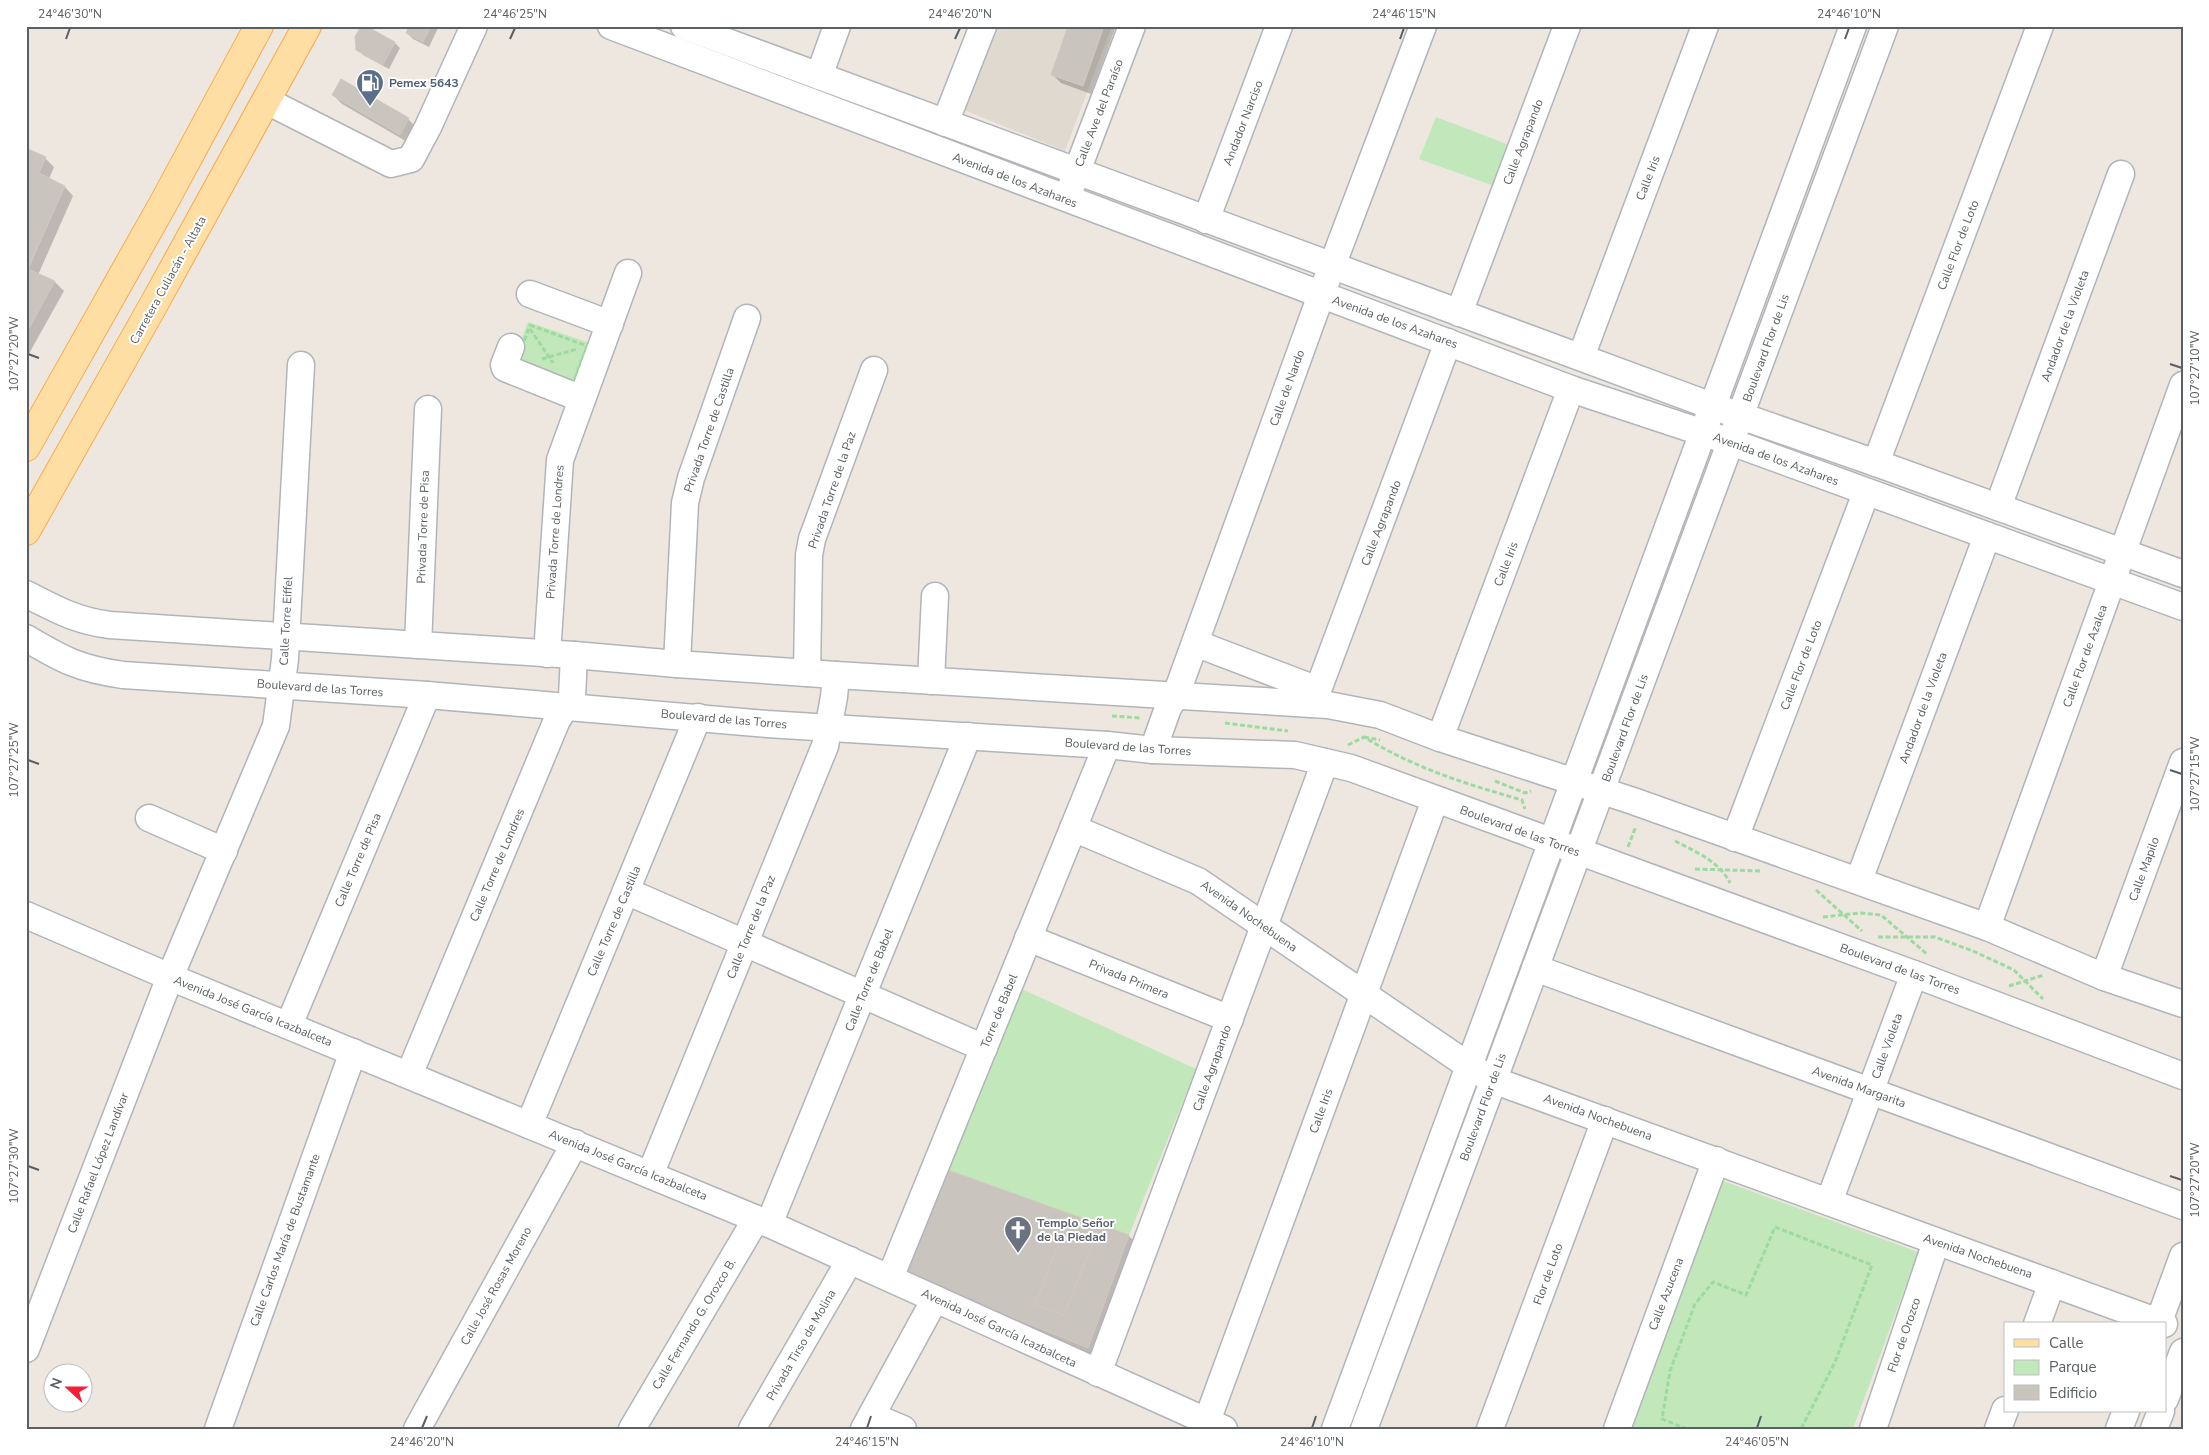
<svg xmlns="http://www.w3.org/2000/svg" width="2209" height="1455" font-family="'Nunito Sans',sans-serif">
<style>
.education{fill:#dfd9d0}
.green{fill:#c2e7ba}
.shadow{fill:#0003}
.building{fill:#cac4bf;stroke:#d2c8be}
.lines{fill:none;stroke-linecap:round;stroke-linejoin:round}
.minor-casing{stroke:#b1b5b9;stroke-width:29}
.major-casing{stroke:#fba74b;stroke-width:30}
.path{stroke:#9cdaa0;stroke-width:3;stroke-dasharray:5 2.5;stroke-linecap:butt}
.minor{stroke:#fff;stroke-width:26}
.major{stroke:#ffdea3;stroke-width:28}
.ticks{fill:none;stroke:#595f62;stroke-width:2}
.labels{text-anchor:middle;stroke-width:4;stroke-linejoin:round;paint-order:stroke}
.service-label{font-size:12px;font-weight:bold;fill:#4e5e75;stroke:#fff;text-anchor:start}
.street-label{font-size:12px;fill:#595f62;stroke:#fff}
.worship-label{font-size:12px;font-weight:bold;fill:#5b616d;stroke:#fff;text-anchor:start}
.neatline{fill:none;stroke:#595f62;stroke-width:2}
.ticks-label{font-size:12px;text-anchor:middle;fill:#595f62}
</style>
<rect width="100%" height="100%" fill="#ede7e0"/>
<polygon class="education" points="995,26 1112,26 1065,151 964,110"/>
<g class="green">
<polygon points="1436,117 1512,146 1497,187 1419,159"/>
<polygon points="528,322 593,344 574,391 510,368"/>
<polygon points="1022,989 1196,1069 1129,1235 948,1170"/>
<polygon points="1718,1179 1918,1252 1853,1429 1627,1429"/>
</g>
<g class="shadow">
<polygon points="411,26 439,26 429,47 413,39 407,33"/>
<polygon points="1070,26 1116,26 1091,94 1061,83 1052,74"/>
<polygon points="395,43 400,48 389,69 363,55 357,49"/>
<polygon points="342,81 408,119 417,128 409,143 342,104 333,95"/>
<polygon points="26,150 45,158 54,167 49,179 65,187 73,196 38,275 55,282 64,291 26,359"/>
<polygon points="1129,1236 1141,1248 1100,1359 919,1285"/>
</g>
<g class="building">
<polygon points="361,26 366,26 395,42 383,65 356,50 355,37"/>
<polygon points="409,26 431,26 423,42 406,33"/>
<polygon points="1068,26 1104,26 1083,86 1051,75"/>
<polygon points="341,79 409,118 400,135 332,95"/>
<polygon points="26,148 46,157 39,173 65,186 28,269 55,281 26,334"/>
<polygon points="948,1170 1129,1235 1088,1348 906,1274"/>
<polygon points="1067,1222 1097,1233 1064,1315 1035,1305"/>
</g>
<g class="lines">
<defs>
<g id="minor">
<polyline points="611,26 1571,389 1731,442 2183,607"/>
<polyline points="684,26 1712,406 1876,463 2183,574"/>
<polyline points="819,76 837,26"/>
<polyline points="267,101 391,164 411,159 428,127 474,26"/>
<polyline points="945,123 983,26"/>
<polyline points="1071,187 1132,26"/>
<polyline points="1206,220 1279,26"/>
<polyline points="530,294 610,324"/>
<polyline points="1459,313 1567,26"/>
<polyline points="511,347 504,365 505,368 582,399"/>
<polyline points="1581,357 1705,26"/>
<polyline points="1876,463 2040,26"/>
<polyline points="1998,507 2121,174"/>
<path d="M26 594C56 609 76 621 110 625L574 655 677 664 836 675 1328 705 1380 715 1440 738 1633 801 1987 927 2104 977 2183 1004"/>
<path d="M26 638C63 660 80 669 123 675L427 695 767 724 1107 745 1153 750 1295 755 1351 768 1914 974 2183 1076"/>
<polyline points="1195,643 1318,690"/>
<polyline points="418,645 428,409"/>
<polyline points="547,654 560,460 628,273"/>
<polyline points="677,664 685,503 691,478 747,318"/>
<polyline points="807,673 809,555 812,539 874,370"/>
<polyline points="931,681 935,596"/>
<polyline points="1311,704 1318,690 1448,342"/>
<polyline points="1440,738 1571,389"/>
<polyline points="1153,750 1168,708 1176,695 1321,295 1423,26"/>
<polyline points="149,818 224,851"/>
<polyline points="1073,828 1198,881 1469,1066 1493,1080 2164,1324"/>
<polyline points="1735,838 1866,493"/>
<polyline points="1859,880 1987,536"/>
<polyline points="626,891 984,1048"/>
<polyline points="26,915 170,977 769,1224 1224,1429"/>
<polyline points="1987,927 2183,385"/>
<polyline points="1028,938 1230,1019"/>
<polyline points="1535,968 2183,1206"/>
<polyline points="2104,977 2183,762"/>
<polyline points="289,1025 427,695"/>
<polyline points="409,1075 557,720 572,697 574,655"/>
<polyline points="529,1125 698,717"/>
<polyline points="650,1175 825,746 834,697 836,675"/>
<polyline points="1829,1202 1914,974"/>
<polyline points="769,1224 968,736"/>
<polyline points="890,1278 1107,745"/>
<polyline points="2037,1324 2052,1283"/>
<polyline points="2158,1324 2183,1256"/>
<polyline points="26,1349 170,977 276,726 285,659 301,365"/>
<polyline points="1098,1373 1325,762"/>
<polyline points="2165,1399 2183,1352"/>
<polyline points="872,1416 903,1429"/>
<polyline points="1207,1421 1435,800"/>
<polyline points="218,1429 353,1052"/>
<polyline points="417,1429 575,1143"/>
<polyline points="632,1429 756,1219"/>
<polyline points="752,1429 850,1260"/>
<polyline points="864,1429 935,1299"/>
<polyline points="1335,1429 1853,26"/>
<polyline points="1364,1429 1885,26"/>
<polyline points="1490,1429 1605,1120"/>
<polyline points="1617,1429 1716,1160"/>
<polyline points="1873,1429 1936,1242"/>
<polyline points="1998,1429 2005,1410"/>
<polyline points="2119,1429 2126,1411"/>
<polyline points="2154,1429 2161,1411"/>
</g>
<g id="major">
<polyline points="26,447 163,204 259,26"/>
<polyline points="26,531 154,304 307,26"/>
</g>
</defs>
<use href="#minor" class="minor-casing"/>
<use href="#major" class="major-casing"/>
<g class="path">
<polygon points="530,325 587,346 571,389 515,367"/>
<polyline points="530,329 553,363"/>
<polyline points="542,359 577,349"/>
<polyline points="1112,716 1141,718"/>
<polyline points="1225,723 1288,731"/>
<polyline points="1364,737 1380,740"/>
<path d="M1348 745 1364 737C1414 768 1466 784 1522 800L1525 809"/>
<polyline points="1495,781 1525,793 1531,791"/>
<path d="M1675 841C1696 852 1720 862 1730 883"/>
<polyline points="1628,847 1636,826"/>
<polyline points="1695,869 1761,871"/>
<polyline points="1816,890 1862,931"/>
<polyline points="1823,917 1859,913 1881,915 1927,954"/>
<polyline points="1878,937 1935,937 1973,951 2014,970 2043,999"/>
<polyline points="2009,986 2044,975"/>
<polyline points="1687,1429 1662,1419 1670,1371 1695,1304 1713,1282 1746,1295 1775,1227 1872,1265 1835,1362 1801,1429"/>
</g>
<use href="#minor" class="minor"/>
<use href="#major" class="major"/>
</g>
<path class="ticks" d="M66 39 70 28M510 39 515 28M955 39 960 28M1400 39 1404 28M1845 39 1849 28M28 354 39 358M2170 364 2182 368M28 760 39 764M2170 770 2182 774M28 1166 39 1170M2170 1176 2182 1180M422 1428 427 1416M867 1428 871 1416M1312 1428 1316 1416M1757 1428 1761 1416"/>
<defs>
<symbol id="fuel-pin" viewBox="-11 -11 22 30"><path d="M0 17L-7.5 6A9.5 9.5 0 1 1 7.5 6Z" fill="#5c6f8a" stroke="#fff"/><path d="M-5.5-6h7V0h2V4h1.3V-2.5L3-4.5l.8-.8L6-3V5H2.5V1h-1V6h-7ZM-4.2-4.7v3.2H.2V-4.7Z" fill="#fff"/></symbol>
<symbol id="church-pin" viewBox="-11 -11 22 30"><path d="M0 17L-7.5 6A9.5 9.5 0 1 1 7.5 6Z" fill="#6b7280" stroke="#fff"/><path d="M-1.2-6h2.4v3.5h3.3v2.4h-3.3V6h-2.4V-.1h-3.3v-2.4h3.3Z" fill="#fff"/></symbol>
</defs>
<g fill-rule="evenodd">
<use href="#fuel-pin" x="354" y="67" width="32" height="43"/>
<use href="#church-pin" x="1002" y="1214" width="32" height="43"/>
</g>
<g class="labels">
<g class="service-label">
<text x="389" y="87">Pemex 5643</text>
</g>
<g class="street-label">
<text transform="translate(1099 113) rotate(-69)" y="4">Calle Ave del Paraíso</text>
<text transform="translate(1243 123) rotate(-69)" y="4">Andador Narciso</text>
<text transform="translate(1523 142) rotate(-69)" y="4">Calle Agrapando</text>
<text transform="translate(1648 178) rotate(-69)" y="4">Calle Iris</text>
<text transform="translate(1015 180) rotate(21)" y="4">Avenida de los Azahares</text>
<text transform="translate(1958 245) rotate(-69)" y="4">Calle Flor de Loto</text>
<text transform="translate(168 280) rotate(-61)" y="4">Carretera Culiacán - Altata</text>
<text transform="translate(1395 322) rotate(20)" y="4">Avenida de los Azahares</text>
<text transform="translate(2065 326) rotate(-70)" y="4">Andador de la Violeta</text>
<text transform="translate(1766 348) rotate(-70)" y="4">Boulevard Flor de Lis</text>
<text transform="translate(1287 388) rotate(-70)" y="4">Calle de Nardo</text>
<text transform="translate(709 430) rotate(-71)" y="4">Privada Torre de Castilla</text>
<text transform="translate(1776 459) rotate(20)" y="4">Avenida de los Azahares</text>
<text transform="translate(832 490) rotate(-71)" y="4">Privada Torre de la Paz</text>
<text transform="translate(1381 523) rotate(-69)" y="4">Calle Agrapando</text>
<text transform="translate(423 527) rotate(-88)" y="4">Privada Torre de Pisa</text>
<text transform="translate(555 532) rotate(-86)" y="4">Privada Torre de Londres</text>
<text transform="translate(1506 564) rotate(-69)" y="4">Calle Iris</text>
<text transform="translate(286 621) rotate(-87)" y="4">Calle Torre Eiffel</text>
<text transform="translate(2085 656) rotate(-70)" y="4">Calle Flor de Azalea</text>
<text transform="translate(1801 665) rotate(-69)" y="4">Calle Flor de Loto</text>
<text transform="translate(320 688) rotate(4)" y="4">Boulevard de las Torres</text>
<text transform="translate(1923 708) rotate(-70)" y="4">Andador de la Violeta</text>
<text transform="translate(724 719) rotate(5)" y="4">Boulevard de las Torres</text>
<text transform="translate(1625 728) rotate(-70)" y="4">Boulevard Flor de Lis</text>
<text transform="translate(1128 747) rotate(4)" y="4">Boulevard de las Torres</text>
<text transform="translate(1520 831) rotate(20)" y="4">Boulevard de las Torres</text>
<text transform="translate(358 860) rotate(-67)" y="4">Calle Torre de Pisa</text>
<text transform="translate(497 865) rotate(-67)" y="4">Calle Torre de Londres</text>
<text transform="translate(2144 869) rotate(-70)" y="4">Calle Mapilo</text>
<text transform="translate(1249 916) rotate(35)" y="4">Avenida Nochebuena</text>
<text transform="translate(614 921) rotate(-67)" y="4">Calle Torre de Castilla</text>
<text transform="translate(751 927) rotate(-68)" y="4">Calle Torre de la Paz</text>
<text transform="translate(1900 969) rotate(20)" y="4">Boulevard de las Torres</text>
<text transform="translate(1129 979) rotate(22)" y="4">Privada Primera</text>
<text transform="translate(869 980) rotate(-68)" y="4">Calle Torre de Babel</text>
<text transform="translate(253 1011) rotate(22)" y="4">Avenida José García Icazbalceta</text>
<text transform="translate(999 1011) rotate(-68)" y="4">Torre de Babel</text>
<text transform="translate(1887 1046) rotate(-70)" y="4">Calle Violeta</text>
<text transform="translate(1212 1068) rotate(-70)" y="4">Calle Agrapando</text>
<text transform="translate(1859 1087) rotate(20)" y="4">Avenida Margarita</text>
<text transform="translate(1483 1107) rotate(-70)" y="4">Boulevard Flor de Lis</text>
<text transform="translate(1321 1111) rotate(-70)" y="4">Calle Iris</text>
<text transform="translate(1598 1117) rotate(20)" y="4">Avenida Nochebuena</text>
<text transform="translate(98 1163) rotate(-69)" y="4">Calle Rafael López Landívar</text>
<text transform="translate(628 1165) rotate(22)" y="4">Avenida José García Icazbalceta</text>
<text transform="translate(285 1240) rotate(-70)" y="4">Calle Carlos María de Bustamante</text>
<text transform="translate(1978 1256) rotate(19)" y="4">Avenida Nochebuena</text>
<text transform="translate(1548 1274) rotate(-70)" y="4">Flor de Loto</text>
<text transform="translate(496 1286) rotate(-61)" y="4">Calle José Rosas Moreno</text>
<text transform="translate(1666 1294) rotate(-69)" y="4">Calle Azucena</text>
<text transform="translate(694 1324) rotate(-59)" y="4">Calle Fernando G. Orozco B.</text>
<text transform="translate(999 1328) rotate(25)" y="4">Avenida José García Icazbalceta</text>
<text transform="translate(1904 1335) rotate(-71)" y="4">Flor de Orozco</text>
<text transform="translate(801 1345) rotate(-60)" y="4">Privada Tirso de Molina</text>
</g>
<g class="worship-label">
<text x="1037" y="1227">Templo Señor<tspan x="1037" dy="14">de la Piedad</tspan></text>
</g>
</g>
<rect width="2209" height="1455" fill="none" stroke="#ffffff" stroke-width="55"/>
<rect x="2004" y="1322" width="162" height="90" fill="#ffffff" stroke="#bdbfc0"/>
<rect x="2014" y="1339" width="25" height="8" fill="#ffdea3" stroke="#bdbfc0"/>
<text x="2049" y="1348" font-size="15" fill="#595f62">Calle</text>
<rect x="2014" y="1360" width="25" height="15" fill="#c2e7ba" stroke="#bdbfc0"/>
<text x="2049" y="1372" font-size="15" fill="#595f62">Parque</text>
<rect x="2014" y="1385" width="25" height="15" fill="#cac4bf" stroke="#bdbfc0"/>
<text x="2049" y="1398" font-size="15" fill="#595f62">Edificio</text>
<g transform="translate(68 1388) rotate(291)"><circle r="24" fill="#ffffff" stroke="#bdbfc0"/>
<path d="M0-4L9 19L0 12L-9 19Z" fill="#f51e37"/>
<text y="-8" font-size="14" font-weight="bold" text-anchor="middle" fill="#595f62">N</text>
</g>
<rect x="28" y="28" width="2154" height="1400" class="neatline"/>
<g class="ticks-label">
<text x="70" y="18">24°46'30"N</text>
<text x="515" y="18">24°46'25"N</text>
<text x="960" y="18">24°46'20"N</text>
<text x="1404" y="18">24°46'15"N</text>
<text x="1849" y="18">24°46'10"N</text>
<text transform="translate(14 354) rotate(-90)" y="4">107°27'20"W</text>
<text transform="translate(2195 368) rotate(-90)" y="4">107°27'10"W</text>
<text transform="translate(14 760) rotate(-90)" y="4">107°27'25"W</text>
<text transform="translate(2195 774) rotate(-90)" y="4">107°27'15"W</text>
<text transform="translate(14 1166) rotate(-90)" y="4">107°27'30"W</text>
<text transform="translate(2195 1180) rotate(-90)" y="4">107°27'20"W</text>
<text x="422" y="1446">24°46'20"N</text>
<text x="867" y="1446">24°46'15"N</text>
<text x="1312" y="1446">24°46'10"N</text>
<text x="1757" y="1446">24°46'05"N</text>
</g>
</svg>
